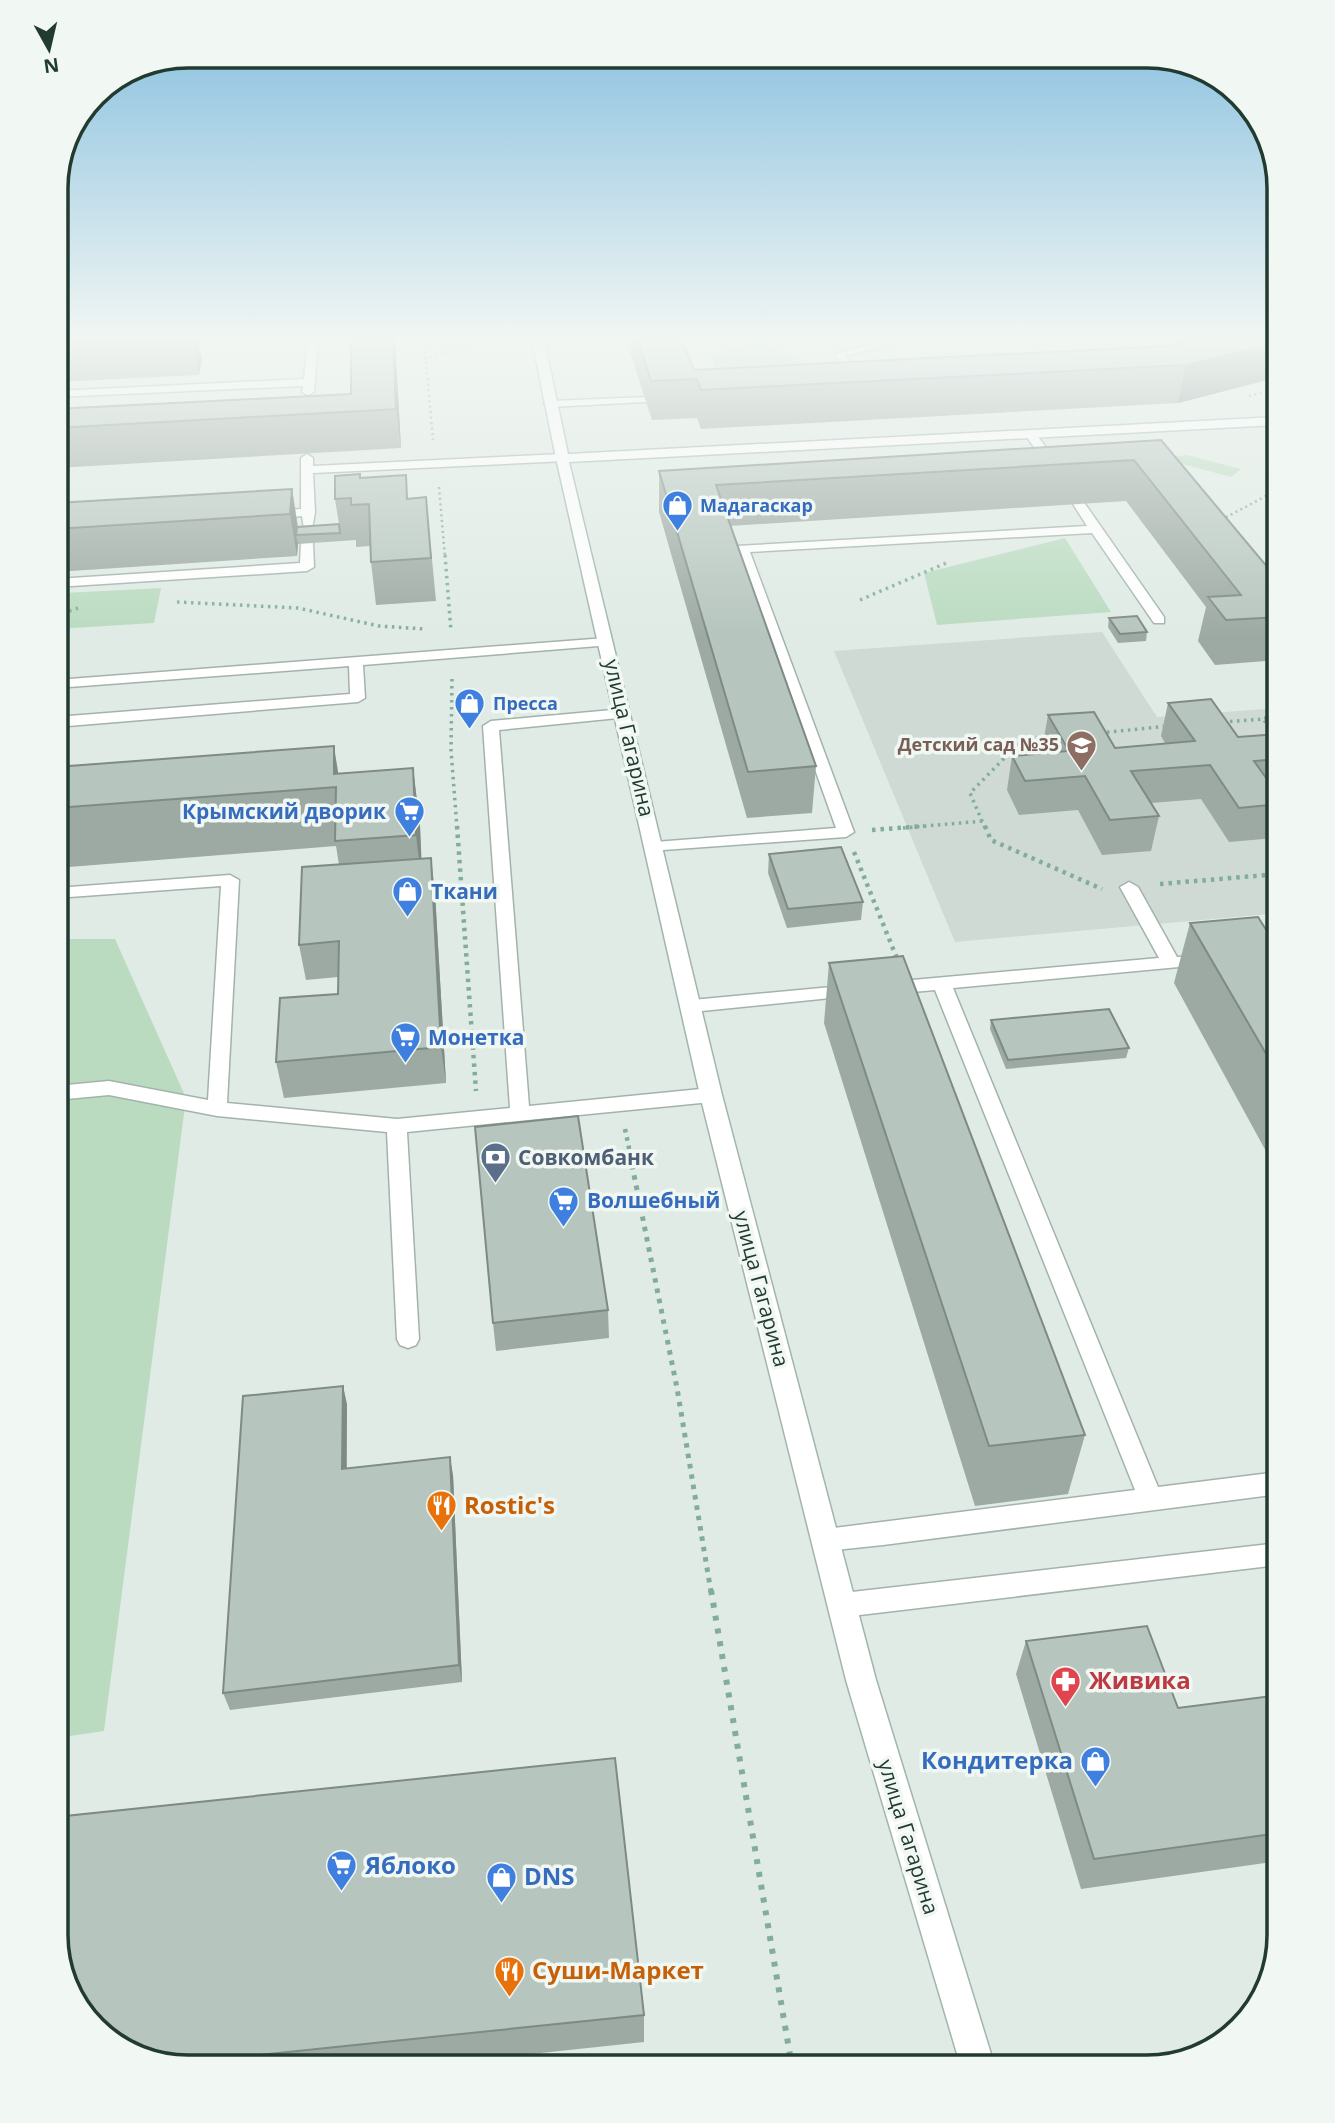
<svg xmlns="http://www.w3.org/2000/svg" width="1335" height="2123" font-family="'Open Sans',sans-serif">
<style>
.built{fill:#cfdad4}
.green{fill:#badbc0}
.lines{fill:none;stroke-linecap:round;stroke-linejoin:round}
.lane-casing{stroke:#a3b3ab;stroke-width:3}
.secondary-casing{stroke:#a0b6ac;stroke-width:3}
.path-far4{stroke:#82ad9b;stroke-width:2.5;stroke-dasharray:2 3.5;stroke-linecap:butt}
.path-far3{stroke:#82ad9b;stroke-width:3.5;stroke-dasharray:2.5 4.5;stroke-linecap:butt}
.path-far2{stroke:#82ad9b;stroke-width:4.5;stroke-dasharray:3.5 5;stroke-linecap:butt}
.path-far1{stroke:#82ad9b;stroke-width:5;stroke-dasharray:4.5 6;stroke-linecap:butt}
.path{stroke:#82ad9b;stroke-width:6;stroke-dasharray:5 8;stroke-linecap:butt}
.lane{fill:#fff;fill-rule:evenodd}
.secondary{fill:#fff;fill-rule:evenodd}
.wall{fill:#9da9a3}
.shaded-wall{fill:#7f8a85}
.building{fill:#b6c5be;stroke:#7f8a85;stroke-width:2}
.labels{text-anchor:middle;stroke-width:7;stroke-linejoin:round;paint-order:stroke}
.far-shop-label{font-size:18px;font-weight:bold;fill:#366cbe;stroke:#f1f7f3;text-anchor:start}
.far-education-label{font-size:18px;font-weight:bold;fill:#785e54;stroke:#f1f7f3;text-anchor:end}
.street-label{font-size:21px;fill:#223b31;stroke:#f1f7f3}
.shop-label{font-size:21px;font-weight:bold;fill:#366cbe;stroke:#f1f7f3;text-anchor:start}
.service-label{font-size:21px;font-weight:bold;fill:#4e5e75;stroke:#f1f7f3;text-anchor:start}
.near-food-label{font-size:24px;font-weight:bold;fill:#c56008;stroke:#f1f7f3;text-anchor:start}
.near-health-label{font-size:24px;font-weight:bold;fill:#be3a42;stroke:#f1f7f3;text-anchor:start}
.near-shop-label{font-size:24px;font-weight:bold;fill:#366cbe;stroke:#f1f7f3;text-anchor:start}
.rim{fill:none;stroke:#223b31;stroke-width:3.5}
</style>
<rect width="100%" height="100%" fill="#e0ebe5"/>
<polygon class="built" points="1102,632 1157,717 1279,708 1279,913 955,942 834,651"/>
<g class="green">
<polygon points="760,340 805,363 803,379 716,383 712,354"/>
<polygon points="1187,455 1241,469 1231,477 1175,462 1170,457"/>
<polygon points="1065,538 1111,612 937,625 924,573"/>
<polygon points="161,588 154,623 56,629 64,593"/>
<polygon points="56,939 115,939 186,1098 104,1731 56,1738"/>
</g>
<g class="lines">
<defs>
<g id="lane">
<polygon points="308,340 318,340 314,392 308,395 302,392 303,386 56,397 56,391 304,379"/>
<polygon points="887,340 904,340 846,356 866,383 865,385 857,385 834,354"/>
<polygon points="649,397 649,401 645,402 550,407 544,404 550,401"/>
<polygon points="1026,431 1034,431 1060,467 1058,470 1050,470 1024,433"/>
<polygon points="562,454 566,455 566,461 313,473 315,512 312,529 304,529 302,516 271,519 265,515 271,511 301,509 301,458 307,454 313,458 313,466"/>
<polygon points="1079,500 1083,501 1164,617 1164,623 1154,623 1092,533 750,552 854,832 846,837 649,851 647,847 655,842 836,828 736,549 737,546 1087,526 1073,504"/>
<polygon points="307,539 313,543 314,567 307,571 56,587 56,579 300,563 301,543"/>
<polygon points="606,638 611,639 611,645 363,665 365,698 358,702 56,727 56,717 350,694 349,666 56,688 56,680"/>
<polygon points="623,709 628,711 628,717 499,730 529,1106 711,1088 721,1095 711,1102 407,1132 419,1339 416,1345 408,1348 400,1345 397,1339 387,1132 217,1116 109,1095 56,1100 56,1086 109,1081 208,1100 221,886 56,898 56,888 230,875 239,880 227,1103 397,1119 510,1108 483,726 491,721"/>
<polygon points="1129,882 1138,887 1177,957 1211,956 1214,960 1211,964 953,988 1158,1487 1279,1472 1279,1494 883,1545 826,1551 817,1548 813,1540 817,1532 826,1529 1135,1490 935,990 890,994 881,988 890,982 1159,958 1120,887"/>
<polygon points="853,985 860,987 862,991 860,995 692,1012 683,1006 692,1000"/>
<polygon points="1279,1543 1279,1565 843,1617 834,1613 830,1605 834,1597 843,1593"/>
</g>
<polygon id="secondary" points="532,340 544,340 568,454 1279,417 1279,425 569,462 722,1095 876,1680 995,2067 961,2067 846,1680 700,1095 556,458"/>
</defs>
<use href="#lane" class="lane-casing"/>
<use href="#secondary" class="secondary-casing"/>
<g class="path-far4">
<polyline points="424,340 433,440"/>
<polyline points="425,359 483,340"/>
<polyline points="1249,396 1279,388"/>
<polyline points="439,487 445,557"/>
<polyline points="1221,520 1279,489"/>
</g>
<g class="path-far3">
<polyline points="445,555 451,631"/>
<polyline points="860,600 946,563"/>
<polyline points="177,602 298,608 379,626 425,629"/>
<polyline points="56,616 78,608"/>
<polyline points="452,679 451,750 457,828"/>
<polyline points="1264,718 1279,717"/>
<polyline points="1223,722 1263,719 1278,738"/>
<polyline points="1100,733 1168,726"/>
<polyline points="903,828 983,821"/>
<polyline points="985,828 970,793 1022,740 1050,737"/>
</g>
<g class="path-far2">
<polyline points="457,826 476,1091"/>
<polyline points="985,826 991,840 1102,889"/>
<polyline points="872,830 924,826"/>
<polyline points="854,852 898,961"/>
<polyline points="1160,884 1279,874"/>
<polyline points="625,1129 633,1167"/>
</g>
<polyline class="path-far1" points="632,1165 677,1388 711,1592"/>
<polyline class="path" points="711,1590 792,2067"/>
<use href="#lane" class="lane"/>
<use href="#secondary" class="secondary"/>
</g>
<g class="wall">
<polygon points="56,340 198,340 202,360 199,375 56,382"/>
<polygon points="351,340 395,340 401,448 56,468 56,409 351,394"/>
<polygon points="626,340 682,340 694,370 1279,340 1279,377 1178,403 701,429 697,418 652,420"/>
<polygon points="1161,440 1279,581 1279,660 1215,665 1198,641 1206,607 1126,501 730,526 816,766 812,813 747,818 659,512 659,471"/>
<polygon points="360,478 408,498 426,497 436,601 376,605 371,562 370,546 356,547 356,540 298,544 297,556 56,572 56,503 292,489 298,527 339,524 335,499"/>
<polygon points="1109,618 1147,632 1146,641 1118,643 1108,627"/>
<polygon points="1168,703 1238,737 1279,734 1279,793 1276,793 1279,796 1279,822 1274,838 1229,842 1201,799 1151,803 1159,816 1151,851 1102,855 1078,810 1019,815 1007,790 1012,756 1045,753 1042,749 1048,715 1115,748 1165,743 1161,736"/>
<polygon points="56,767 339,774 413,768 420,826 421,858 435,893 446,1083 284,1098 276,1062 338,994 338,977 306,980 299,945 339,865 336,846 56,868"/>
<polygon points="769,854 863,902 861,920 787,928 768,873"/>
<polygon points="1190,923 1279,950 1279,1175 1174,983"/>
<polygon points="829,963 1085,1435 1068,1494 975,1506 824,1023"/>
<polygon points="991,1020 1129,1048 1126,1058 1006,1069 990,1029"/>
<polygon points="608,1310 609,1338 496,1351 493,1323"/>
<polygon points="343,1386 347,1405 347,1468 453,1475 462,1682 230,1710 223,1693"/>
<polygon points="1026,1641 1178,1708 1279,1695 1279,1861 1081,1889 1016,1674"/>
<polygon points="644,2015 644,2042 411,2067 180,2067 115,2045"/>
</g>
<g class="shaded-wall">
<polygon points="193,340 198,340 202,360 199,375"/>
<polygon points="393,340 395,340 401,448 396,409"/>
<polygon points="836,340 854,340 836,344"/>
<polygon points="1279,342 1279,377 1178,403 1186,365"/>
<polygon points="292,489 298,530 296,535 298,544 297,556 290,514"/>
<polygon points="334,746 343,804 334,774"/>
<polygon points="413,768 420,826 423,894 416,835"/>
<polygon points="431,858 435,893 446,1083 441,1047"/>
<polygon points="343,1386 347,1405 346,1487 342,1469"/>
<polygon points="450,1457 453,1475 462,1682 459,1665"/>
</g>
<g class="building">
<polygon points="56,340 141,340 56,344"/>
<polygon points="351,340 393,340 396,409 56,428 56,409 351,394"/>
<polygon points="638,340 682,340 694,370 1168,346 1193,340 1279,340 1279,342 1186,365 701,390 697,379 651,381"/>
<polygon points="1161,440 1279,581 1279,617 1226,620 1208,597 1241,595 1134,460 716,485 816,766 748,772 659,471"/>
<polygon points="360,474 360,478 406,475 407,499 426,497 431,558 371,562 369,504 351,505 351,498 335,499 335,476"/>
<polygon points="292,489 290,514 56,529 56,503"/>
<polygon points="339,524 340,533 296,535 297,527"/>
<polygon points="1137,616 1147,632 1120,634 1109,618"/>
<polygon points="1211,699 1238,737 1279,734 1279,759 1254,761 1279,796 1279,804 1239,808 1210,765 1131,771 1159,816 1110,820 1085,776 1025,781 1012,756 1069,751 1048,715 1094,712 1115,748 1195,741 1168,703"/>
<polygon points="334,746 334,774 413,768 416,835 335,841 336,787 56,808 56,767"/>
<polygon points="841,847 863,902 788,909 769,854"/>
<polygon points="431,858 441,1047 276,1062 280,998 338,994 339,941 299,945 302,867"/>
<polygon points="1258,917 1279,950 1279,1076 1190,923"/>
<polygon points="903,956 1085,1435 989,1446 829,963"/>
<polygon points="1109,1009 1129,1048 1008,1060 991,1020"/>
<polygon points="578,1116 608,1310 493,1323 475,1127"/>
<polygon points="343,1386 342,1469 450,1457 459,1665 223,1693 243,1396"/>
<polygon points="1147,1626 1178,1708 1279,1695 1279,1833 1094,1859 1026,1641"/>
<polygon points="615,1758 644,2015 172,2064 115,2045 70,1994 56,1935 56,1817"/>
</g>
<linearGradient id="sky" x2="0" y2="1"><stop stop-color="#82bdde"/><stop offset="0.53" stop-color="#f1f6f3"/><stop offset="1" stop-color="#f1f6f3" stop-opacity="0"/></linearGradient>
<rect width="1335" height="637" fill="url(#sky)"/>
<defs>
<symbol id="shop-pin" viewBox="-11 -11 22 30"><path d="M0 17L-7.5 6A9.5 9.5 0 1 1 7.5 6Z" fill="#3f7fe0" stroke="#f1f7f3"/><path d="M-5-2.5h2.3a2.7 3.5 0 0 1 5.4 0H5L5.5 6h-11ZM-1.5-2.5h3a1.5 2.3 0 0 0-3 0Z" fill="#fff"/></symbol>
<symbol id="school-pin" viewBox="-11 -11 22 30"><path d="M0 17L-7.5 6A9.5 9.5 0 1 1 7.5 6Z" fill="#8d6e63" stroke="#f1f7f3"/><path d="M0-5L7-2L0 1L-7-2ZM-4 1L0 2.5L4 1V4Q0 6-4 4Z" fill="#fff"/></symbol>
<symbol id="supermarket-pin" viewBox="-11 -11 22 30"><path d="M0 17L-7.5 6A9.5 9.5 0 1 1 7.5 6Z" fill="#3f7fe0" stroke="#f1f7f3"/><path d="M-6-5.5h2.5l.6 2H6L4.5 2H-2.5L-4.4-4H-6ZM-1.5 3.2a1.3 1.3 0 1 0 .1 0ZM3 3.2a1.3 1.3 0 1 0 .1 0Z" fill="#fff"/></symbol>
<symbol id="bank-pin" viewBox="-11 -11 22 30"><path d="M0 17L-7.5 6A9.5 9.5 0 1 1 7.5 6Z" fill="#5c6f8a" stroke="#f1f7f3"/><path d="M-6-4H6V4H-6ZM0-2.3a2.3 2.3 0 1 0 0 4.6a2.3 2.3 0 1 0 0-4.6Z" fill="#fff"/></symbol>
<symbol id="restaurant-pin" viewBox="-11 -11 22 30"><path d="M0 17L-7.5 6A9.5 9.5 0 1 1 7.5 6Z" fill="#e8710a" stroke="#f1f7f3"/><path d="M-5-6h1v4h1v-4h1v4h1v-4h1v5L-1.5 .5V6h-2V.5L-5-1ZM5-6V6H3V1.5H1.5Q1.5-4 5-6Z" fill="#fff"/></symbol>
<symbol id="pharmacy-pin" viewBox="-11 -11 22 30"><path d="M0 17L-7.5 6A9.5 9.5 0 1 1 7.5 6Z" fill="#e0444e" stroke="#f1f7f3"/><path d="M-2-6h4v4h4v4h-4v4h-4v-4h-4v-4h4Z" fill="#fff"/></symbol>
</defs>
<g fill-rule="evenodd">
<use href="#shop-pin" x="660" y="488" width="35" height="47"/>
<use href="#shop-pin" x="452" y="686" width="35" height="47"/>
<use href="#school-pin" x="1064" y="728" width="35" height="47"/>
<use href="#supermarket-pin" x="392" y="794" width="35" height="47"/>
<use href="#shop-pin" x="390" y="874" width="35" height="47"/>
<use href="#supermarket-pin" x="388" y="1020" width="35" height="47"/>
<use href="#bank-pin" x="478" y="1140" width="35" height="47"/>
<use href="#supermarket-pin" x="546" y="1184" width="35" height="47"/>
<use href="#restaurant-pin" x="424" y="1488" width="35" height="47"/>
<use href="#pharmacy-pin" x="1048" y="1664" width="35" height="47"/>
<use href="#shop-pin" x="1078" y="1744" width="35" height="47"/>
<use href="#supermarket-pin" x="324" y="1848" width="35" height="47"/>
<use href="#shop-pin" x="484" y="1860" width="35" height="47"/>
<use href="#restaurant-pin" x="492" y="1954" width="35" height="47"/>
</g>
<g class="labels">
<g class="far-shop-label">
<text x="700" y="512">Мадагаскар</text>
<text x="493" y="710">Пресса</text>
</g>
<g class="far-education-label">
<text x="1059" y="751">Детский сад №35</text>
</g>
<g class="street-label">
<text transform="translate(629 738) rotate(77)" y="7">улица Гагарина</text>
<text transform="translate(761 1289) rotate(75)" y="7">улица Гагарина</text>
<text transform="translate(908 1837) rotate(73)" y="7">улица Гагарина</text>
</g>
<g class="shop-label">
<text x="386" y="819" text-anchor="end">Крымский дворик</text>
<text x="431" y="899">Ткани</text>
<text x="428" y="1045">Монетка</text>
<text x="587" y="1208">Волшебный</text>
</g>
<g class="service-label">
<text x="518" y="1165">Совкомбанк</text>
</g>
<g class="near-food-label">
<text x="464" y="1514">Rostic's</text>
<text x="532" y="1979">Суши-Маркет</text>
</g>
<g class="near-health-label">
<text x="1089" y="1689">Живика</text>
</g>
<g class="near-shop-label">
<text x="1073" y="1769" text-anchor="end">Кондитерка</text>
<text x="365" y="1874">Яблоко</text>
<text x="524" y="1885">DNS</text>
</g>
</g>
<path d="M0 0H1335V2123H0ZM188 68H1147A120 120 0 0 1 1267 188V1935A120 120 0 0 1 1147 2055H188A120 120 0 0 1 68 1935V188A120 120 0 0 1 188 68Z" fill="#f1f7f3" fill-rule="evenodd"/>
<path class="rim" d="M188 68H1147A120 120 0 0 1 1267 188V1935A120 120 0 0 1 1147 2055H188A120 120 0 0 1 68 1935V188A120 120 0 0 1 188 68Z"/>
<g transform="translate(49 49) rotate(172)" stroke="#f1f7f3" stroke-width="5" paint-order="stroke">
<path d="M0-5L12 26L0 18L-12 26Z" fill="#223b31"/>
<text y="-10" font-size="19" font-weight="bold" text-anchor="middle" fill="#223b31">N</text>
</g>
</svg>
